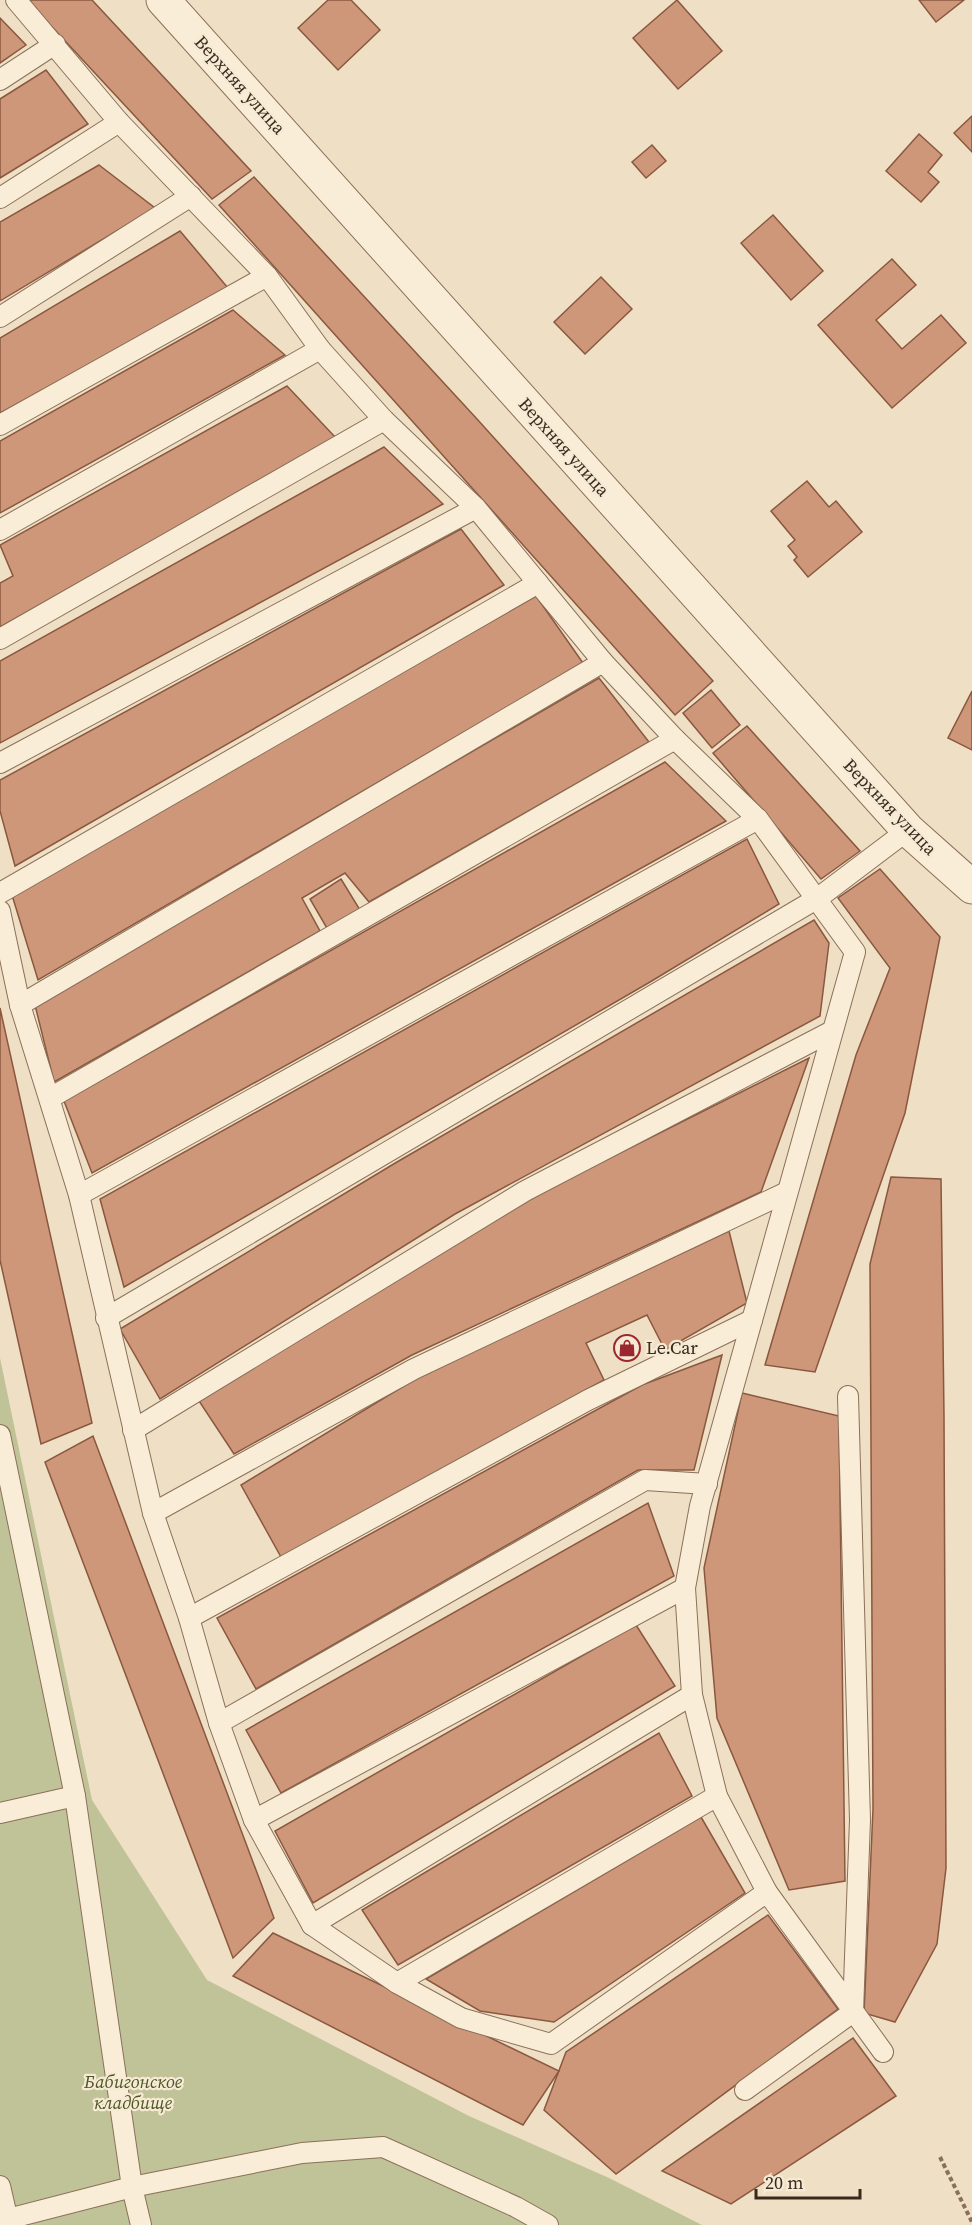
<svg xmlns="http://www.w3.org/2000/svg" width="972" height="2225" font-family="'Source Serif 4',serif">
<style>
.cemetery{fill:#c0c297}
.building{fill:#ce9779;stroke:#8a583f;stroke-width:1.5}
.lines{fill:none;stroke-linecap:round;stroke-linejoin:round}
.service-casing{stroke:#8a705a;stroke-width:22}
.tertiary-casing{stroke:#8a705a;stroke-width:35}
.path{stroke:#8a705a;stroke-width:4;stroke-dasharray:4.5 3;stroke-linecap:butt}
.service{stroke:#faedd7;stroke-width:20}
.tertiary{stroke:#faedd7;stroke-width:33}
.labels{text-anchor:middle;stroke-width:4.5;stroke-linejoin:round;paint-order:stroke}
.street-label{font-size:18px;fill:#3a2a1e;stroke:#f6ead4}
.poi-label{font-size:18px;fill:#3a2a1e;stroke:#f6ead4;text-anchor:start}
.park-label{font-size:18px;font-style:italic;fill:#4d5724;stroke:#f6ead4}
</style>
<rect width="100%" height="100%" fill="#efdfc4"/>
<polygon class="cemetery" points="0,1358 92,1800 207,1980 469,2116 609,2178 702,2225 0,2225"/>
<g class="building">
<polygon points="27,0 92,0 251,171 212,199"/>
<polygon points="328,0 351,0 380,30 338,70 298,28"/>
<polygon points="677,0 722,51 678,89 633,38"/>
<polygon points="919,0 964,0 936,22"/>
<polygon points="0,18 26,45 0,63"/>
<polygon points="46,70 88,124 0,178 0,99"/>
<polygon points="972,116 972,152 954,133"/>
<polygon points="919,134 942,155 928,172 939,182 921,202 886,171"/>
<polygon points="652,145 666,161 646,178 632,162"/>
<polygon points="99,165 155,208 0,301 0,222"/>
<polygon points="254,177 477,419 713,681 675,715 219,205"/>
<polygon points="773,215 823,271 791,300 741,243"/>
<polygon points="180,231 228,288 0,413 0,338"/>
<polygon points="892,259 916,285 876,320 902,349 941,315 966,343 892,408 818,325"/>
<polygon points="601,277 632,309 585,354 554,322"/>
<polygon points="233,310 285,355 0,513 0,441"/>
<polygon points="287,386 336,438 0,627 0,583 13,576 0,545"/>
<polygon points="384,447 443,504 0,743 0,661"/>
<polygon points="807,481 829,507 836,501 862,532 808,577 794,560 797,557 788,546 795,540 771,511"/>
<polygon points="461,529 504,585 15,866 0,811 0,780"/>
<polygon points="536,596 583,663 38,980 12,895"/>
<polygon points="599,678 649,742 369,902 345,873 302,898 320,931 54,1082 35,1005"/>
<polygon points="711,690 740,725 712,748 683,713"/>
<polygon points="972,691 972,750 948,738"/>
<polygon points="747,726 860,851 821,879 713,753"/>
<polygon points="665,762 726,821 92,1173 64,1101"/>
<polygon points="747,839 779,904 650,982 124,1287 100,1199"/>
<polygon points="880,869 940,937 905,1113 815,1372 765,1365 856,1055 890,968 838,898"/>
<polygon points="341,879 360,910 328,930 310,899"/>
<polygon points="814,920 829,943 820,1016 455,1214 160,1399 120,1329 397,1162"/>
<polygon points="0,1008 92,1423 41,1444 0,1260"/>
<polygon points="809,1058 761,1192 412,1355 234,1454 199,1401 526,1200"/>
<polygon points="891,1177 941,1179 944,1416 946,1868 937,1944 895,2022 864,2013 873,1809 870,1264"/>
<polygon points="729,1231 747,1303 665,1350 647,1315 586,1343 604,1380 281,1557 241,1485 417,1378"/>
<polygon points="722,1355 694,1470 638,1470 256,1689 217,1618 642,1385"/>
<polygon points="742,1393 839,1416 845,1881 789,1890 717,1718 704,1568"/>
<polygon points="93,1436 274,1918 233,1958 45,1462"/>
<polygon points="648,1503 674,1576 281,1793 246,1730"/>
<polygon points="636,1625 675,1686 313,1903 275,1831"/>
<polygon points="659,1733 692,1796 398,1965 362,1910"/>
<polygon points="701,1817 745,1893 554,2022 480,2011 426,1979"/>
<polygon points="768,1915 838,2009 616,2174 544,2110 566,2052"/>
<polygon points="273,1933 559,2071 523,2125 233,1976"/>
<polygon points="853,2038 896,2096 731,2204 662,2171"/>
</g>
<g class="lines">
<defs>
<g id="service">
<polyline points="0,80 55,44"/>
<polyline points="0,198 119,122"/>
<polyline points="0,317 191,196"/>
<polyline points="0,425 267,276"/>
<polyline points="0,530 320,349"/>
<polyline points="0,639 384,420"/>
<polyline points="0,763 476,508"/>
<polyline points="0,893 538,583"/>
<polyline points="0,911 20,1005 79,1195 153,1513 189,1618 219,1723 254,1820 312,1925 397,1983 461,2018 551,2044 767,1892 717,1796 692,1695 685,1588 700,1506 855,952 758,819 675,739 603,662 476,508 384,420 320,349 267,276 119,122 16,0"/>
<polyline points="20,1005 603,662"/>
<polyline points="50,1098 675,739"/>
<polyline points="79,1195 758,819"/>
<polyline points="106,1318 818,898 908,830"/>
<polyline points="133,1430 525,1191 832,1031"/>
<polyline points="0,1435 75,1796 0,1813"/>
<polyline points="153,1513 414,1369 787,1192"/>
<polyline points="189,1618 588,1400 752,1320"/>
<polyline points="219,1723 645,1480 707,1484"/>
<polyline points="75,1796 132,2187 141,2225"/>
<polyline points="254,1820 685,1588"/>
<polyline points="767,1892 883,2052"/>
<polyline points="312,1925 692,1695"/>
<polyline points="397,1983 717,1796"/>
<polyline points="745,2090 853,2012 860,1820 848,1396"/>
<polyline points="0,2186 9,2225"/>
<polyline points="0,2221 132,2187 302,2153 383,2147 516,2207 548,2225"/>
</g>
<polyline id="tertiary" points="163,0 908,830 972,887"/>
</defs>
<use href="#service" class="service-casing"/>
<use href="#tertiary" class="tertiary-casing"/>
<polyline class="path" points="940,2157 972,2222"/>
<use href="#service" class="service"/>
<use href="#tertiary" class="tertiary"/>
</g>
<defs>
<symbol id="shop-ring" viewBox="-11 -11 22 22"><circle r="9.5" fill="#f6ead4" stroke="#9b2830" stroke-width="1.5"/><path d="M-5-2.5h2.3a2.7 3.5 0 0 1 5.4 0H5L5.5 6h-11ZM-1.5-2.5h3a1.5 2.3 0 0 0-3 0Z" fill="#9b2830"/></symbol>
</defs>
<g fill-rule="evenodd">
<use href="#shop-ring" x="612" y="1333" width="30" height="30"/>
</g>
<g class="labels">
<g class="street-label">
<text transform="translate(240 85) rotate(48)" y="6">Верхняя улица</text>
<text transform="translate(564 447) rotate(48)" y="6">Верхняя улица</text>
<text transform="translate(890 807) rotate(46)" y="6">Верхняя улица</text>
</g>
<g class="poi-label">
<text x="646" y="1354">Le.Car</text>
</g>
<g class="park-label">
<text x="133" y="2088">Бабигонское<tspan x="133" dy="21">кладбище</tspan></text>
</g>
</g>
<path d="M756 2189v9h104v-9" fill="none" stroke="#3a2a1e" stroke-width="3"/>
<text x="765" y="2189" font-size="18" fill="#3a2a1e" stroke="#f6ead4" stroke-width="4.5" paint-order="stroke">20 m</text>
</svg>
